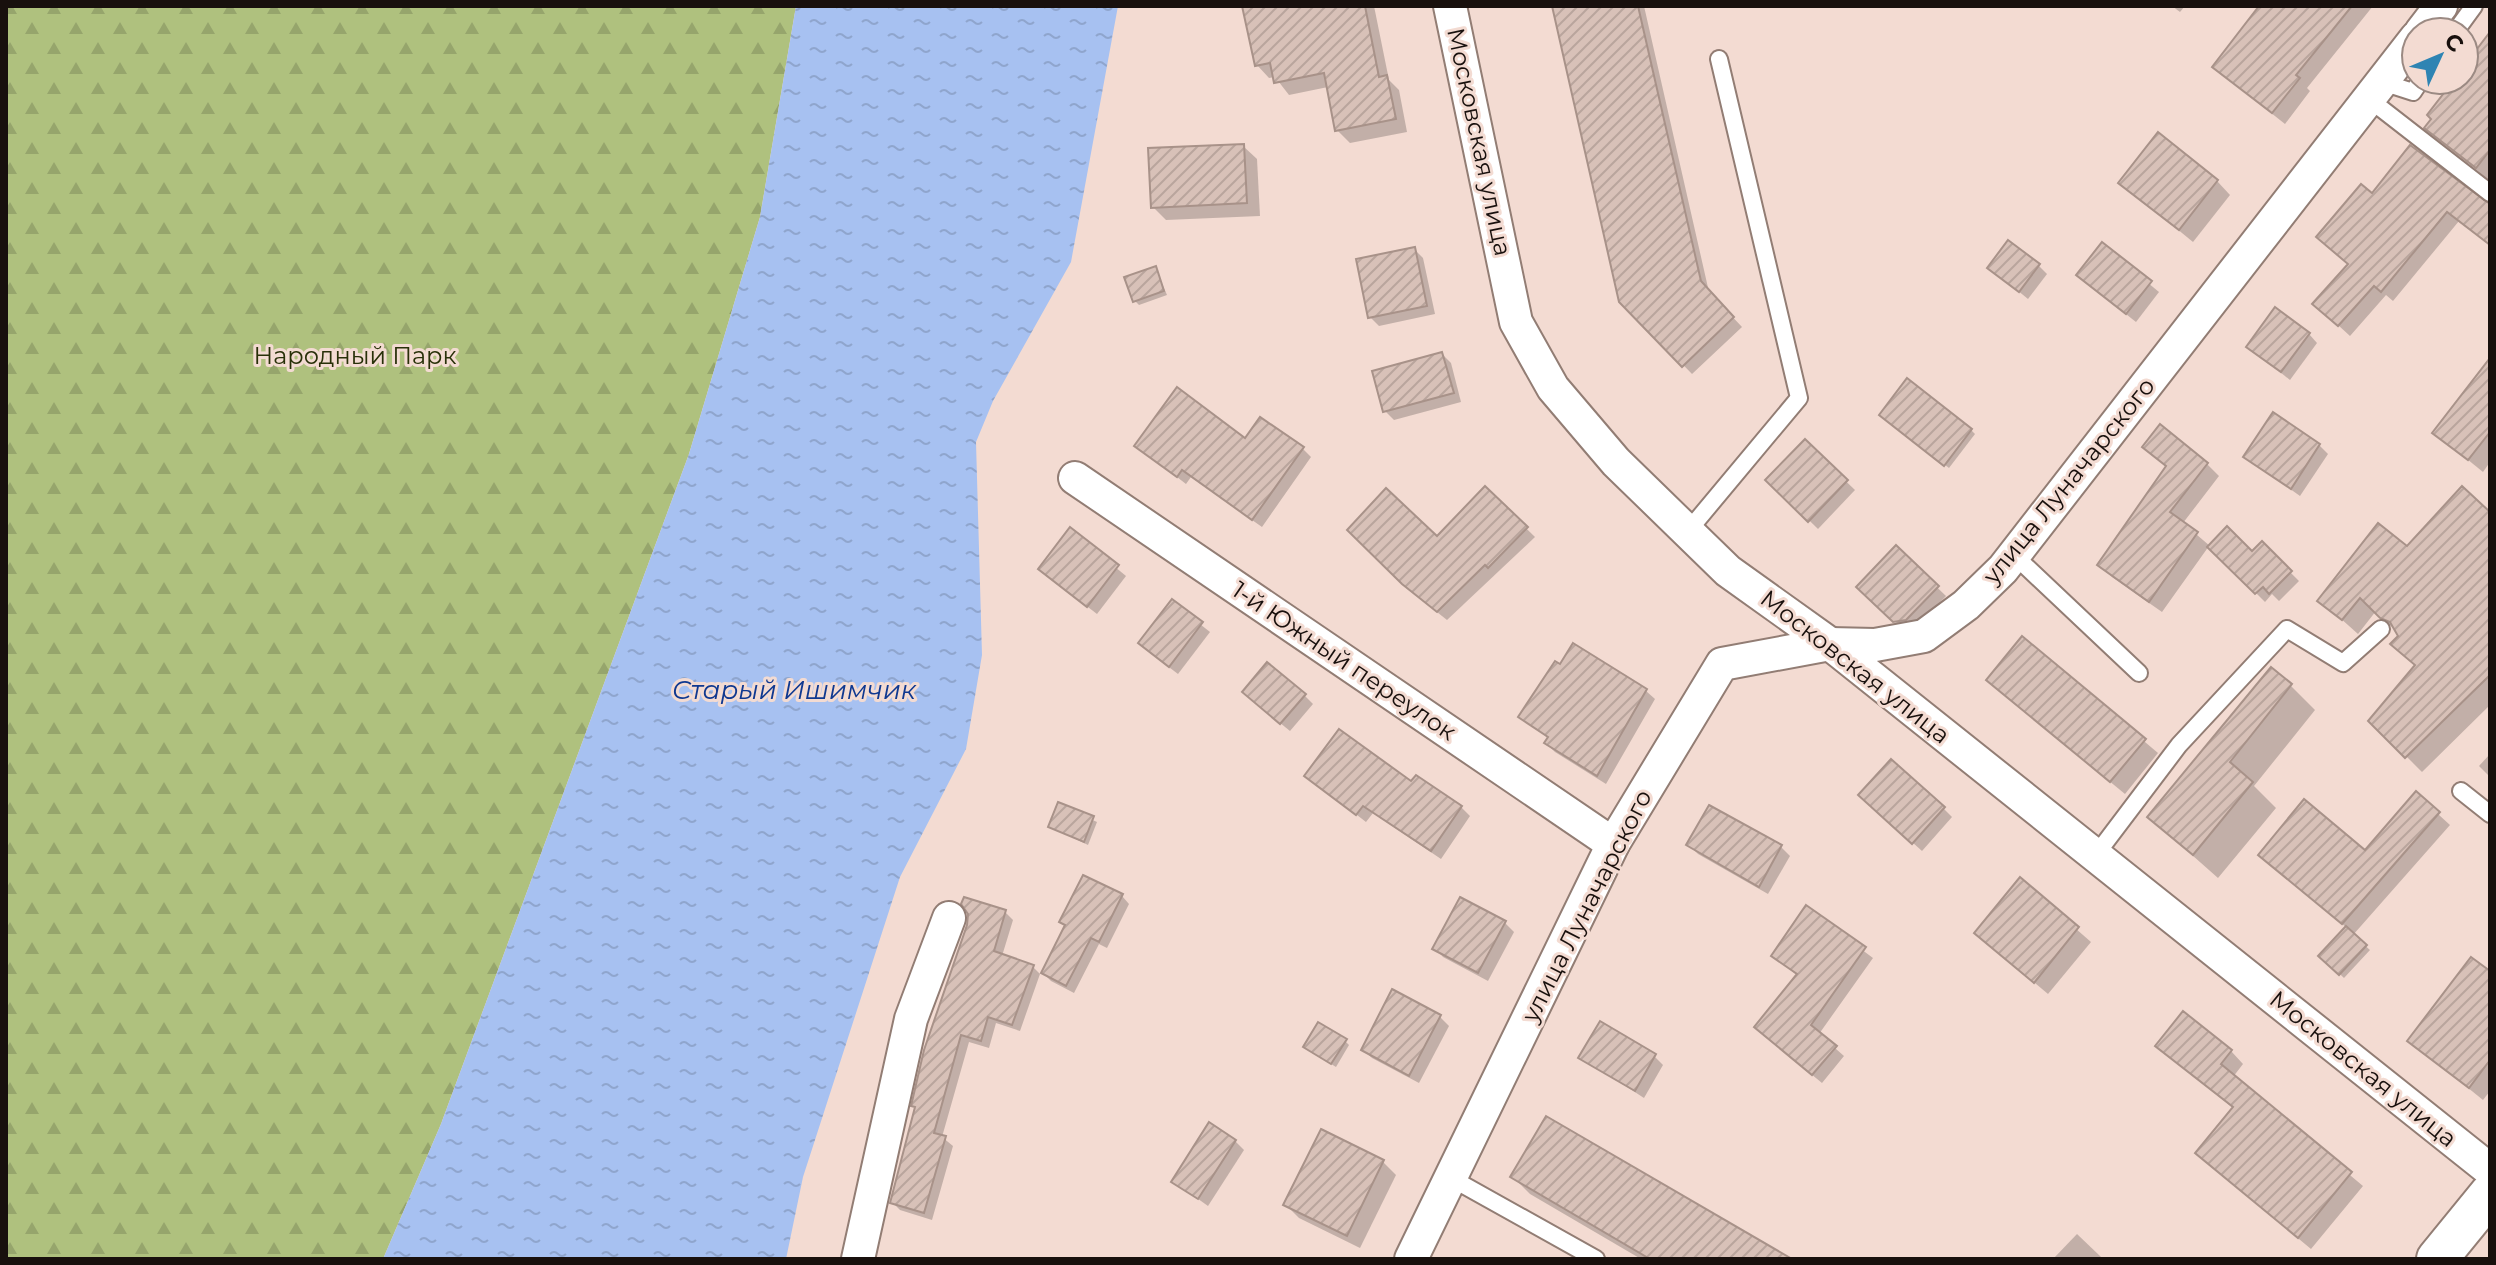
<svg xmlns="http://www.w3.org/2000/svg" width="2496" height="1265" font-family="Montserrat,sans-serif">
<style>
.forest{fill:url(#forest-firs)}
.water{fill:url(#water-ripples)}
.shadow{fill:#0003}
.building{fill:url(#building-hatch);stroke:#a89289;stroke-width:2}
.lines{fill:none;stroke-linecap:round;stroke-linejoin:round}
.service-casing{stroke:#927d74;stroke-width:20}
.minor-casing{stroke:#927d74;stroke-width:36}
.tertiary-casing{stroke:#927d74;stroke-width:44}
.service{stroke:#fff;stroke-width:16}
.minor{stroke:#fff;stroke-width:32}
.tertiary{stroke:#fff;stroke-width:40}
.labels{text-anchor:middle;stroke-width:6;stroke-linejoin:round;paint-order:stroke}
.street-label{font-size:24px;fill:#18100d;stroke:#f3dbd2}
.park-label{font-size:24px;fill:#283008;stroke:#f3dbd2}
.water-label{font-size:26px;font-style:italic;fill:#0f3890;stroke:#f3dbd2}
</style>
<defs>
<pattern id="forest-firs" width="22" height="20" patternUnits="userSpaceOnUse" patternTransform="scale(2)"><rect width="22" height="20" fill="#afc17e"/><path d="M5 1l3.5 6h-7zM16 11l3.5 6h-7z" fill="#96a56c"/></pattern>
<pattern id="water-ripples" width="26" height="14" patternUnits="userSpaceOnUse" patternTransform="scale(2)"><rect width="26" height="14" fill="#a7c1f1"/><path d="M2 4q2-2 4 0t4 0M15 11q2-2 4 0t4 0" fill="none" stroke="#8fa5cd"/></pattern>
<pattern id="building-hatch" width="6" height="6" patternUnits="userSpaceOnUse" patternTransform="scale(2)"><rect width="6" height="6" fill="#d8c1b8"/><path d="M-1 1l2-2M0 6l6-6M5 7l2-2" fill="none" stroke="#b9a59d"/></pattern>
</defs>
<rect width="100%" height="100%" fill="#f3dbd2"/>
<polygon class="forest" points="6,6 796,6 760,217 689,454 441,1124 383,1259 6,1259"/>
<polygon class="water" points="796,6 1118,6 1071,262 993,401 976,442 982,655 966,749 900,877 803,1177 786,1259 383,1259 441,1124 689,454 760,217"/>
<g class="shadow">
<polygon points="1244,6 1374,6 1389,80 1399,90 1407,132 1350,143 1337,130 1328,87 1289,95 1275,77 1269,78 1257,65"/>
<polygon points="1554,6 1644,6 1709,292 1742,327 1692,374 1621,301"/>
<polygon points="2172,6 2185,6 2180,12"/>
<polygon points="2271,6 2373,6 2307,88 2310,91 2285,124 2227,78"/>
<polygon points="2490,36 2490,181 2426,128 2456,80 2464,80 2464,70"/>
<polygon points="1243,146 1257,159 1260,216 1166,220 1153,207"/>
<polygon points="2217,181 2230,195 2193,242 2121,183"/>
<polygon points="2373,196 2490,205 2490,245 2459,221 2393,301 2386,295 2350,336 2326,314 2349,264"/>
<polygon points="2102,245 2159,292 2136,322 2088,284"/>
<polygon points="1414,249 1423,258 1435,314 1379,326 1370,317"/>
<polygon points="2038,265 2047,274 2028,299 1990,268"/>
<polygon points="1155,268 1167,295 1139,305 1135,301"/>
<polygon points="2309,334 2317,343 2290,380 2248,346"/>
<polygon points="1442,354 1451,363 1461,402 1394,420 1385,411"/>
<polygon points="2490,361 2490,462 2483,472 2435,433"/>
<polygon points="1885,418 1971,430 1975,434 1949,468"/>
<polygon points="1246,440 1303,449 1311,457 1262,527 1191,477 1186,484 1137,446"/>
<polygon points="1805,442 1855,490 1818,529 1768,480"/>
<polygon points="2319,445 2328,454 2300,496 2246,457"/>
<polygon points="2145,447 2207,464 2219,476 2183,523 2210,546 2252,554 2262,544 2299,581 2279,601 2272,594 2265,602 2209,546 2162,612 2112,577 2100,564 2168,468"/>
<polygon points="1485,488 1535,537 1447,620 1413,593 1437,538"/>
<polygon points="2490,514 2490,705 2422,772 2371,721 2416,666 2399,634 2376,611 2358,634 2320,600 2408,548"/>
<polygon points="1070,530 1126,576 1097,614 1049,577"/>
<polygon points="1896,548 1946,596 1915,628 1904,630 1859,586"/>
<polygon points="1172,602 1210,632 1178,674 1149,652"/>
<polygon points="2023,639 2158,753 2125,794 2002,693"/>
<polygon points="2290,685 2315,710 2254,786 2276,808 2218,878 2149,817"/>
<polygon points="1646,691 1655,699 1606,784 1555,752 1546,743 1549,739 1521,716"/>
<polygon points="1304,695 1313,704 1290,731 1253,701"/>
<polygon points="2490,754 2490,777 2479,766"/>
<polygon points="1307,776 1412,784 1461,807 1470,816 1441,859 1373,813 1366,822"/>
<polygon points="2416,794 2450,825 2353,935 2370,950 2344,978 2321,956 2347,928 2272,866 2365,852"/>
<polygon points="1870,804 1943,808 1952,817 1922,851"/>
<polygon points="1059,805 1097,822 1088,845 1051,827"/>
<polygon points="1710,807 1781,847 1790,856 1768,894 1698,854 1689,845"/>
<polygon points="2020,880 2091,942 2048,994 1976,933"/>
<polygon points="1122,896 1129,904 1107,948 1099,944 1074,993 1051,981 1043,973 1067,927 1062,922"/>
<polygon points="1461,899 1505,923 1514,932 1488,981 1443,957 1435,948"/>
<polygon points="1806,908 1873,958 1819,1034 1844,1056 1822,1083 1765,1036 1798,976 1773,956"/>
<polygon points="1005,912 1013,920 1002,956 1032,966 1040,974 1020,1031 996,1023 989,1048 969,1042 942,1137 953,1146 932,1220 900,1210 892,1202 917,1108"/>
<polygon points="2490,974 2490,1091 2483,1100 2410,1041"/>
<polygon points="1393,992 1440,1017 1449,1026 1419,1083 1372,1058 1363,1050"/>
<polygon points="1345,1041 1349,1045 1336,1067 1310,1051"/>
<polygon points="2158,1046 2231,1051 2243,1064 2233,1077 2363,1186 2311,1249 2210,1165 2234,1109"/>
<polygon points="1654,1056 1663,1065 1644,1098 1581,1057"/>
<polygon points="1235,1141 1244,1150 1208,1206 1173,1181"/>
<polygon points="1382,1161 1396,1175 1360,1248 1299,1218 1286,1205"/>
<polygon points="1513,1177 1788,1259 1641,1259 1530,1194"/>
<polygon points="2077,1234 2100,1256 2103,1259 2053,1259"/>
</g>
<g class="building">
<polygon points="1242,6 1365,6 1379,77 1387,75 1396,119 1335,131 1324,73 1274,83 1270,63 1255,66"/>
<polygon points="1552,6 1638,6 1701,281 1734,317 1682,367 1619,302"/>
<polygon points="2259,6 2352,6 2296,75 2300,78 2272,113 2212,67"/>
<polygon points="2490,32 2490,150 2476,168 2424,128 2431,119 2427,115 2454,80 2464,80 2464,66"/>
<polygon points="2158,132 2218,180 2179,230 2118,183"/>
<polygon points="1244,144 1247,203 1151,208 1148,148"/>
<polygon points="2410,145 2490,204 2490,245 2447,212 2381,292 2374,286 2338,326 2312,304 2348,264 2316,237 2361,184 2372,193"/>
<polygon points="2008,240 2040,264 2019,292 1987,268"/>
<polygon points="2102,242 2152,281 2126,314 2076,275"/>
<polygon points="1415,247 1427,306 1368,318 1356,259"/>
<polygon points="1156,266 1164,291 1133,302 1124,277"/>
<polygon points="2275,307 2310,333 2281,372 2246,347"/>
<polygon points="1442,352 1454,393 1383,412 1372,371"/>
<polygon points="2490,358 2490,432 2468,460 2432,433"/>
<polygon points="1907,378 1972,429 1944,466 1879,415"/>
<polygon points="1177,387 1245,438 1260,417 1304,447 1252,520 1182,470 1177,477 1134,446"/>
<polygon points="2273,412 2320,444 2291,489 2243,457"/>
<polygon points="2160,424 2208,463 2170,512 2198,532 2149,602 2097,565 2166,466 2142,447"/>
<polygon points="1805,439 1848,480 1808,522 1765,480"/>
<polygon points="1485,486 1528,527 1488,568 1485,565 1437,612 1402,584 1347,530 1386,488 1437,536"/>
<polygon points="2462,486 2490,512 2490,675 2405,758 2368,721 2415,665 2390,644 2398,636 2390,622 2380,618 2360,598 2342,620 2317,601 2378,523 2407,546"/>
<polygon points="2227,526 2252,551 2262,541 2292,571 2269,594 2263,587 2255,594 2207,547"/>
<polygon points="1070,527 1119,565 1087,607 1038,569"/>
<polygon points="1896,545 1939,586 1906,620 1893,622 1856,587"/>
<polygon points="1172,599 1203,622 1169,667 1138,643"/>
<polygon points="2022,636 2146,739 2110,782 1986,680"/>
<polygon points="1573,643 1647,689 1597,776 1544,743 1548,737 1518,717 1555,661 1560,664"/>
<polygon points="1267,662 1306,694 1280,724 1242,692"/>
<polygon points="2271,667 2292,684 2230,762 2253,782 2193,855 2147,817"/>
<polygon points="1339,729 1411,781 1416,775 1462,806 1431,851 1363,806 1356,815 1304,776"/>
<polygon points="1891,759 1945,807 1912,844 1858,795"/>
<polygon points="2416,791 2440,812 2342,924 2258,855 2304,799 2365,850"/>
<polygon points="1058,802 1094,816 1084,842 1048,827"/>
<polygon points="1709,805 1782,845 1759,887 1686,845"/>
<polygon points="1083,875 1123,894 1099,942 1091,938 1066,986 1041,973 1065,925 1059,922"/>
<polygon points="2020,877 2079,927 2034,983 1974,933"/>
<polygon points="964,897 1006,910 994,951 1034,965 1012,1025 988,1017 981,1041 961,1035 934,1133 946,1136 924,1213 890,1203 915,1107 911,1106 924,1050 967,925 968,914 961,904"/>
<polygon points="1460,897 1506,921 1478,973 1432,949"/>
<polygon points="1806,905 1866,947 1811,1025 1837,1046 1812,1075 1754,1027 1797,974 1771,956"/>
<polygon points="2346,926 2367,945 2339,975 2318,956"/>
<polygon points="2471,957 2490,971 2490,1060 2469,1088 2407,1041"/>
<polygon points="1392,989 1441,1015 1409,1076 1361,1050"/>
<polygon points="2183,1011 2232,1050 2221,1064 2352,1172 2298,1238 2195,1153 2233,1107 2155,1046"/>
<polygon points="1600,1021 1656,1054 1635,1091 1578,1058"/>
<polygon points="1318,1022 1347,1039 1331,1064 1303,1047"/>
<polygon points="1546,1116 1792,1259 1650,1259 1510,1177"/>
<polygon points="1209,1122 1236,1140 1198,1199 1171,1182"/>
<polygon points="1321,1129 1384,1160 1347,1236 1283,1205"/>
</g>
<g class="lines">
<defs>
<g id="service">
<polyline points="2455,32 2474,6"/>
<polyline points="2382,82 2413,92 2421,80"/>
<polyline points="2369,99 2490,193"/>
<polyline points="1688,531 1799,398 1719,59"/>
<polyline points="2014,555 2139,673"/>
<polyline points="2461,791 2490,814"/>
<polyline points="2095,856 2179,745 2287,629 2343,663 2381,629"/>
<polyline points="1451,1178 1596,1259"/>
</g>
<g id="minor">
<polyline points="1450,6 1516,322 1553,388 1616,462 1728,571 1830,644 2490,1170"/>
<polyline points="2421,32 2441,6"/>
<polyline points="1075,478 1613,844"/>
<polyline points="858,1259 911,1019 949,918"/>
<polyline points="1411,1259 1613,844 1722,664 1830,644 1875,645 1924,636 1966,605 2003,569 2416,38"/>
</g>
<polyline id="tertiary" points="2437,1259 2490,1194"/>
</defs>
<use href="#service" class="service-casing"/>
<use href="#minor" class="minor-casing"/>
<use href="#tertiary" class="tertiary-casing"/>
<use href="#service" class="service"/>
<use href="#minor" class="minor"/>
<use href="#tertiary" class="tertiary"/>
</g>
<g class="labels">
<g class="street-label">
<text transform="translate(1479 142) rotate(78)" y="8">Московская улица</text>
<text transform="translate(2069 481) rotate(-51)" y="8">улица Луначарского</text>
<text transform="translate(1344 661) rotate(34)" y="8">1-й Южный переулок</text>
<text transform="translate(1855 667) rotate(38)" y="8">Московская улица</text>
<text transform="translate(1587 906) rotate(-63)" y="8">улица Луначарского</text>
<text transform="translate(2363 1069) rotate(39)" y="8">Московская улица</text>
</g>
<g class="park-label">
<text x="355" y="364">Народный Парк</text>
</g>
<g class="water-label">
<text x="794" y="699">Старый Ишимчик</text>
</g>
</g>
<rect width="2496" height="1265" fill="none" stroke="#18100d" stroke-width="16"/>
<g transform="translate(2440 56) rotate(46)"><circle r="38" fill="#f3dbd2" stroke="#9b8a83" stroke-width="2"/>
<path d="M0-6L14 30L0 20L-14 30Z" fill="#2e84b3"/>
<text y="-12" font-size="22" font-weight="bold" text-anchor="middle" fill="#18100d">С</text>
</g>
</svg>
